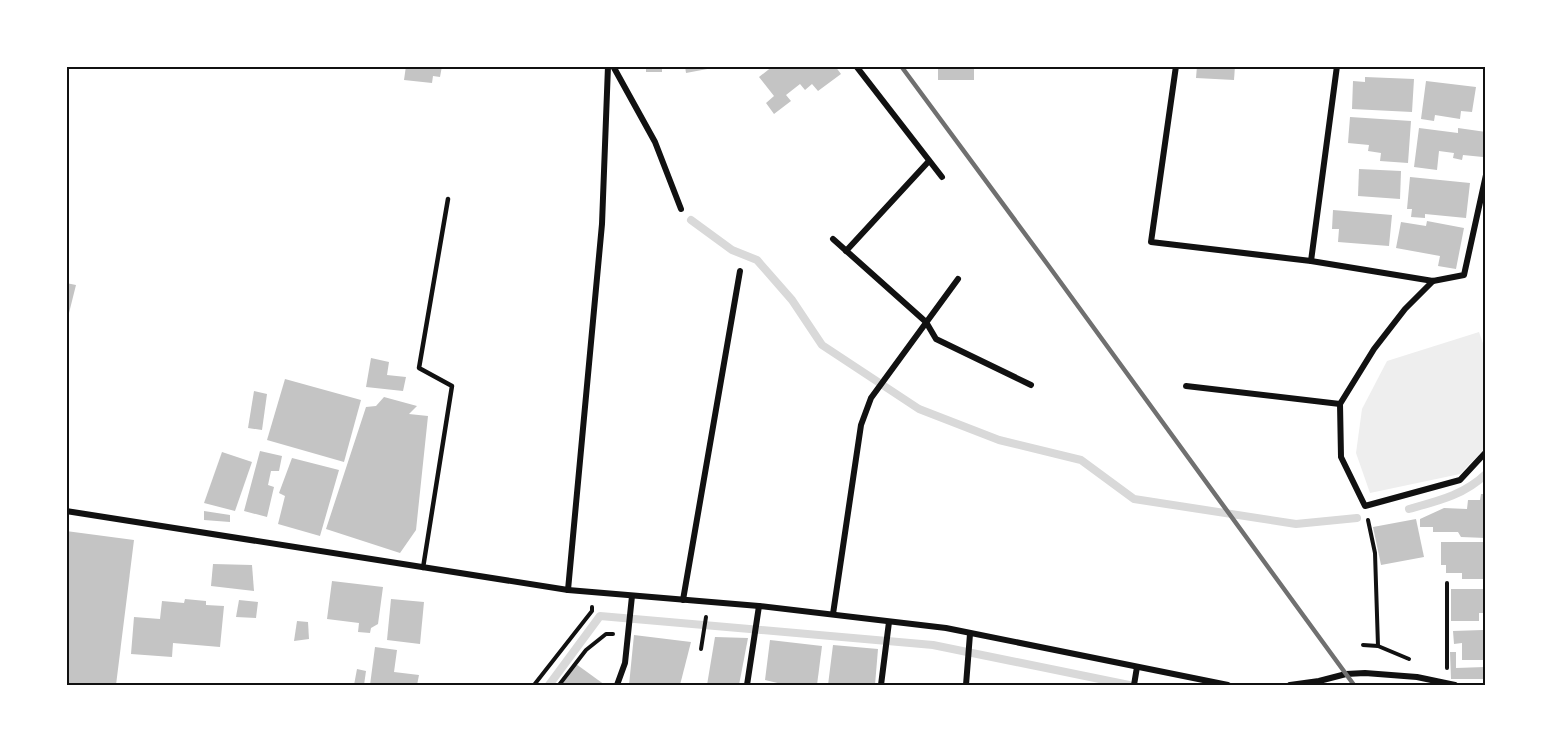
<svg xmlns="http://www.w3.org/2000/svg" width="1552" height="751" font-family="Jost,sans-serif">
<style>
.green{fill:#eee}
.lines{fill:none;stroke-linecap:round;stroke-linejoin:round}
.stream{stroke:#d9d9d9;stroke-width:8}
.building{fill:#c4c4c4}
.path{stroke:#111;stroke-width:4}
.service{stroke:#111;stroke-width:4.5}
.minor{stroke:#111;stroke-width:6}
.rail{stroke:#707070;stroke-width:4.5}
.neatline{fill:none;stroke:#111;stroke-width:2}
</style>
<rect width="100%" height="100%" fill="#fff"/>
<polygon class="green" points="1479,332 1486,352 1486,447 1460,474 1370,493 1356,453 1362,409 1387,361"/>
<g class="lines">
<g class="stream">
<polyline points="691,220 732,250 757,260 792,300 822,345 919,409 999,440 1081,460 1134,499 1296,524 1357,518"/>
<path d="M1409 509C1438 501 1464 495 1486 474"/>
<polyline points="549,685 600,616 933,645 1129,685"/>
</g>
</g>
<g class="building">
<polygon points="406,66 442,66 440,77 433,76 432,83 404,80"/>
<rect x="646" y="66" width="16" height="6"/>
<polygon points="685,66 717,66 718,67 686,73"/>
<polygon points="773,66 835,66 841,74 818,91 812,84 805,90 800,84 786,95 791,101 774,114 766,103 774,96 759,77"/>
<rect x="938" y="66" width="36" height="14"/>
<polygon points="1197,66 1235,66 1234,80 1196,78"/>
<polygon points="1365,77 1414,79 1412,112 1352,109 1353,81 1365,82"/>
<polygon points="1426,81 1476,87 1472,112 1461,111 1460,119 1435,115 1434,121 1421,119"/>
<polygon points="1350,117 1411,121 1408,163 1380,161 1381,153 1368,151 1369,145 1348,143"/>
<polygon points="1419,128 1458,133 1458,128 1486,132 1483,157 1463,155 1462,160 1453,158 1454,153 1439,151 1437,170 1414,167"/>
<polygon points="1359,169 1401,171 1400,199 1358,196"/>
<polygon points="1410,177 1470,183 1466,218 1425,214 1425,218 1411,217 1412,209 1407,209"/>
<polygon points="1333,210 1392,215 1389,246 1338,242 1339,229 1332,229"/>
<polygon points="1427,221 1464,228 1456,269 1438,266 1440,256 1396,248 1401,222 1426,226"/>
<polygon points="66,283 76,285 67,321 66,321"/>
<polygon points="371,358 389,362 387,375 406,377 403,391 366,387"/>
<polygon points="285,379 361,400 344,462 267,440"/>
<polygon points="254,391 267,394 262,430 248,428"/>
<polygon points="384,397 417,406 409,414 428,416 416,530 400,553 326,529 366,407 376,406"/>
<polygon points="260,451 282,456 279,471 271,471 268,485 274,487 267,517 244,511"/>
<polygon points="222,452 252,462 235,511 204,503"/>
<polygon points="292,458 339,470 320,536 278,524 285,496 279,493"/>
<polygon points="1481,494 1486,494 1486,538 1461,537 1458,532 1433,532 1433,527 1420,527 1420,519 1444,508 1467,509 1468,500 1480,500"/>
<polygon points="204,511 230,515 230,522 204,520"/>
<polygon points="1416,519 1424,557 1381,565 1373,527"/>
<polygon points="66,531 134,540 116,685 66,685"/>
<polygon points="1441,542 1486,542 1486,579 1462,579 1462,573 1446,573 1446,565 1441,565"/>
<polygon points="213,564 252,565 254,591 211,586"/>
<polygon points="332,581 383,587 378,624 371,628 370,633 358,632 359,623 327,619"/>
<polygon points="1451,589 1486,589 1486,613 1479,613 1479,621 1451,621"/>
<polygon points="185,599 206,601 206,605 224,606 220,647 173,643 172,657 131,654 134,617 160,619 162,601 184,603"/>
<polygon points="391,599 424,602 420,644 387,640"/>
<polygon points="239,600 258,602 256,618 236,617"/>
<polygon points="297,621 308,622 309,639 294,641"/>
<polygon points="1485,621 1486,660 1462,660 1462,643 1454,644 1453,631 1483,630"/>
<polygon points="634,635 691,642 680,685 629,685"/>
<polygon points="715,637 748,638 739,685 707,685"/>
<polygon points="770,640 822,646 817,685 786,685 765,680"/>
<polygon points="833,645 878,649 875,685 828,685"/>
<polygon points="375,647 397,650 394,672 419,675 417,685 370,685"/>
<polygon points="1450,652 1456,652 1456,668 1485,667 1485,679 1451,679"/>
<polygon points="576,664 605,685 560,685"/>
<polygon points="357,669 366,671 364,685 354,685"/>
</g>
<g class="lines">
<g class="path">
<polyline points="1368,520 1375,553 1378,646 1409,659"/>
<polyline points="1363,645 1378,646"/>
<polyline points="701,649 706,617"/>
<polyline points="1447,668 1447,583"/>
<polyline points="534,685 592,611 592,607"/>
<polyline points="559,685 586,650 606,634 613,634"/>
</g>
<polyline class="service" points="423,568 452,386 419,368 448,199"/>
<g class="minor">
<polyline points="613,66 655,142 681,209"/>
<polyline points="856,66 942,177"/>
<polyline points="1176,66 1151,242 1311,261 1433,281 1464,275 1486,175"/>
<polyline points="833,239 926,322 936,339 1031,385"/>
<polyline points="846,251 929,161"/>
<polyline points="1311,261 1337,66"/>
<polyline points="1433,281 1405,309 1374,349 1340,404 1341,457 1365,506 1460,480 1486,452"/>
<polyline points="1186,386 1340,404"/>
<polyline points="66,511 568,590 759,606 946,628 1228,685"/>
<polyline points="568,590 602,224 608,66"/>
<polyline points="683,600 740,271"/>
<polyline points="833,614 861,425 871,398 958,279"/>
<polyline points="617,685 625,663 632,596"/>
<polyline points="747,685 759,606"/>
<polyline points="881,685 889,622"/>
<polyline points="966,685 970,634"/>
<polyline points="1134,685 1137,667"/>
<polyline points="1290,685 1319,681 1346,674 1365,673 1417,677 1455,685"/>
</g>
<polyline class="rail" points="901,66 1048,265 1354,685"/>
</g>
<rect width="1552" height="751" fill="none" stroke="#ffffff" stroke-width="135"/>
<rect x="68" y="68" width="1416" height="616" class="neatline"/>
</svg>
